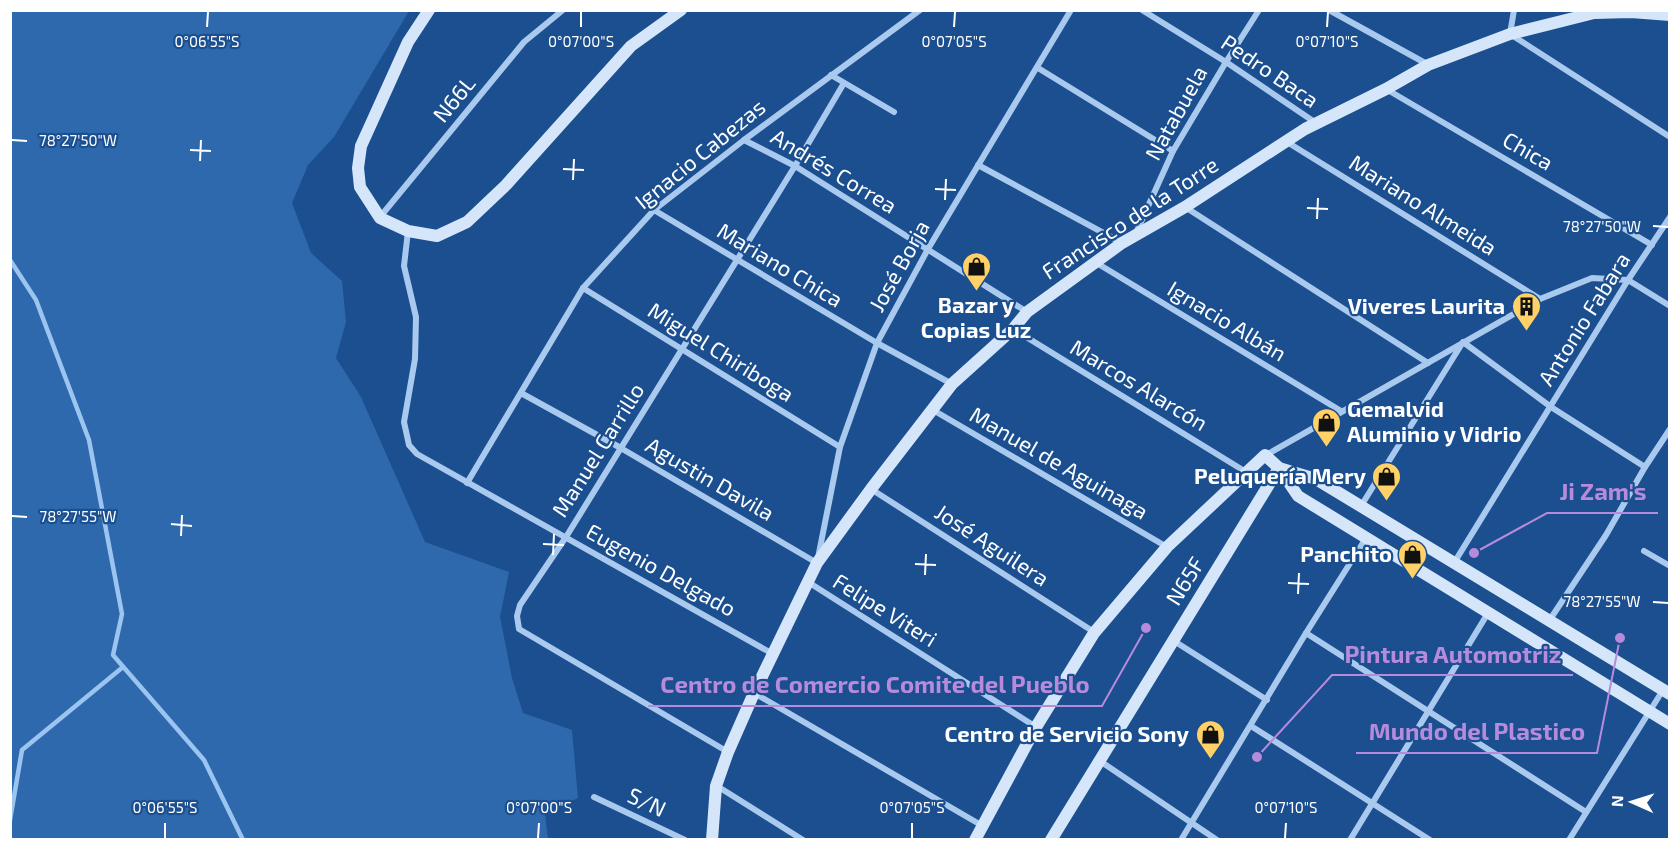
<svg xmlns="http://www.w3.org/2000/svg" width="1680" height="850" font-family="'Exo 2',sans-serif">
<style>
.green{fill:#2e69ad}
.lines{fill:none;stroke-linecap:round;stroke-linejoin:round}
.stream{stroke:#9cc4f0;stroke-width:4.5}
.street{stroke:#a9c9ee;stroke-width:6}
.secondary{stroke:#d6e6fa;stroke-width:12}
.ticks{fill:none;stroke:#fff;stroke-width:2}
.labels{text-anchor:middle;stroke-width:4.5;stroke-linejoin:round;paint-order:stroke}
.street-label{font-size:22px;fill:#fff;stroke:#1b4f8f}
.poi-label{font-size:22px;font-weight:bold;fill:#fff;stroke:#1b4f8f;text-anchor:end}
.ticks-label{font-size:15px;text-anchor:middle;fill:#fff;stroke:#1b4f8f;stroke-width:4.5;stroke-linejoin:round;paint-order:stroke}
.leader{fill:none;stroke:#b68bdc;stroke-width:2}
.callout-dot{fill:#b68bdc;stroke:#1b4f8f;stroke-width:2}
.callout-label{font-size:24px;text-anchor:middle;font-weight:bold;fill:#b68bdc;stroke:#1b4f8f;stroke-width:4.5;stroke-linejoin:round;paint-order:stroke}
</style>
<rect width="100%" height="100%" fill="#1b4f8f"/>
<polygon class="green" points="13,10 409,11 334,137 308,165 292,203 311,253 342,281 346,322 336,358 361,397 425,542 509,572 500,617 512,678 523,713 572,730 578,798 545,813 548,839 11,839 10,12"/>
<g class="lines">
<g class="stream">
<polyline points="10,260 36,300 89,440 122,614 113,655 204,760 243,840"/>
<polyline points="10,820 22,750 123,667"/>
</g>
<g class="street">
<polyline points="1142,10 1226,62 1316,123"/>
<polyline points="1329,10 1427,64"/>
<polyline points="1514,10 1510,34 1670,137"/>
<polyline points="1038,68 1173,151"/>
<polyline points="831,75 894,112"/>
<polyline points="1386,89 1652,245"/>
<polyline points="744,140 795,166 1027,312"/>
<polyline points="1287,142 1540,299"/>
<polyline points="978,165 1122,243"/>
<polyline points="1185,207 1428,363"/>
<polyline points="654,210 877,343 952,384"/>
<polyline points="380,217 524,42 563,10"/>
<polyline points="408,231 404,266 416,317 415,359 404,422 409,445 417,454 773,654"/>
<polyline points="1136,233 1173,151 1226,62 1259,10"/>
<polyline points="1095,262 1341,411"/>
<polyline points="583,288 840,447"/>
<polyline points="1013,329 1246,472"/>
<polyline points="521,393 619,447 817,563 840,447 877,343 928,249 1071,10"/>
<polyline points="933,410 1167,547"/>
<polyline points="1266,455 1540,299 1592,278 1628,280 1670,306"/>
<polyline points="467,483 583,288 654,210 744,140 920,10"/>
<polyline points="871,489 1094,632"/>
<polyline points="1361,506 1463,342 1551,407 1645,467"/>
<polyline points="1644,551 1670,566"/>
<polyline points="1454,563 1628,280 1670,217"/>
<polyline points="808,582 1036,727"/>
<polyline points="1549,621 1606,535 1645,467 1670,429"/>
<polyline points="1306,633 1586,812"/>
<polyline points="1174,641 1267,700"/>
<polyline points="754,693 981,825"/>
<polyline points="1251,726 1430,840"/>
<polyline points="728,752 519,629 517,616 520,605 566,537 795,166 844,83"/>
<polyline points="1100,761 1217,840"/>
<polyline points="717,786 803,840"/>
<polyline points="594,797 685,840"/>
<polyline points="1181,840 1306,633 1366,538"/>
<polyline points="1350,840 1488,613"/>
<polyline points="1569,840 1663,690"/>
</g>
<g class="secondary">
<polyline points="429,10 408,42 361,146 358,168 360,187 380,218 408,231 437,236 467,222 506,185 631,46 681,10"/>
<polyline points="1279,468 1316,479 1670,694"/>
<polyline points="712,840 716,786 728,752 754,693 817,563 871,489 952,384 1013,329 1027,312 1122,243 1185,207 1305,129 1386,89 1428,65 1510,34 1594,13 1631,12 1670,15"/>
<polyline points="975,840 1036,727 1094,633 1167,547 1265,455 1279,468 1298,496 1670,724"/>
<polyline points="1051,840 1279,468"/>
</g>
</g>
<path class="ticks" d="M207 27 208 12M581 27V12M954 27 955 12M1327 27 1328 12M12 140 27 141M190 150 211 151M200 161 201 140M563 169 584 170M573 180 574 159M935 189 956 190M945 200 946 179M1307 208 1328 209M1317 219 1318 198M1653 226 1668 227M12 516 27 517M171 524 192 526M181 536 182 515M543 544 564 545M553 555 554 534M915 564 936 565M925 575 926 554M1288 583 1309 584M1298 594 1299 573M1653 602 1668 603M165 838V823M538 838 539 823M912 838V823M1285 838 1286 823"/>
<defs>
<symbol id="shop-pin" viewBox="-11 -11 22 30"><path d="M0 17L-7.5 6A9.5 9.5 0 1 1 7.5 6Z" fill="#ffd166" stroke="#1b4f8f"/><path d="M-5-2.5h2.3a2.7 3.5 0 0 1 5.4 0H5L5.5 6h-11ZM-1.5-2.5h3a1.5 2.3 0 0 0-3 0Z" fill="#111"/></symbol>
<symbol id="building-pin" viewBox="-11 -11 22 30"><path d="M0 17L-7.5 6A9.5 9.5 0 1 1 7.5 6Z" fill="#ffd166" stroke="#1b4f8f"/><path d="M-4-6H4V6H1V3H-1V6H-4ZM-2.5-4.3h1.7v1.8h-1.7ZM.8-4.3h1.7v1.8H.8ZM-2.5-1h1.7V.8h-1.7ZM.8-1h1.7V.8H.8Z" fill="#111"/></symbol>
</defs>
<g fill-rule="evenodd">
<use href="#shop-pin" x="960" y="250" width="33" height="45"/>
<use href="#building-pin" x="1510" y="290" width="33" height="45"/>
<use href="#shop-pin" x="1310" y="406" width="33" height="45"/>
<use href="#shop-pin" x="1370" y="460" width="33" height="45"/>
<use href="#shop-pin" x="1396" y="538" width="33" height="45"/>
<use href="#shop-pin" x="1194" y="718" width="33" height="45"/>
</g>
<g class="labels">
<g class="street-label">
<text transform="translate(1270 71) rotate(34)" y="8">Pedro Baca</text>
<text transform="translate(454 99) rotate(-51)" y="8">N66L</text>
<text transform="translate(1176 113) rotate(-61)" y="8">Natabuela</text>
<text transform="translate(1528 151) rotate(30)" y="8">Chica</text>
<text transform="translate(700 154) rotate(-39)" y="8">Ignacio Cabezas</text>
<text transform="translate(834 171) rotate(31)" y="8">Andrés Correa</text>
<text transform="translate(1423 205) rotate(32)" y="8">Mariano Almeida</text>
<text transform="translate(1130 218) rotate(-33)" y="8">Francisco de la Torre</text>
<text transform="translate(780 265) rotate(31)" y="8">Mariano Chica</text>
<text transform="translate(899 266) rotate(-61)" y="8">José Borja</text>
<text transform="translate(1584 319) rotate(-58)" y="8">Antonio Fabara</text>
<text transform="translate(1227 321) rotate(31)" y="8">Ignacio Albán</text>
<text transform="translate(721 352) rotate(32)" y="8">Miguel Chiriboga</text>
<text transform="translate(1139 385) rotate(31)" y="8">Marcos Alarcón</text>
<text transform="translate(598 450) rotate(-58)" y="8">Manuel Carrillo</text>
<text transform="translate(1059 463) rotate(30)" y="8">Manuel de Aguinaga</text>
<text transform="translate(710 479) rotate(30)" y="8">Agustin Davila</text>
<text transform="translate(992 545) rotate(33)" y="8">José Aguilera</text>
<text transform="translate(661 570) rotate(29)" y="8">Eugenio Delgado</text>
<text transform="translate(1185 581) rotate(-58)" y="8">N65F</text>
<text transform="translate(885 610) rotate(32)" y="8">Felipe Viteri</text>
<text transform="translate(647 802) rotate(25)" y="8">S/N</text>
</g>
<g class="poi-label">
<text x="976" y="313" text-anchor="middle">Bazar y<tspan x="976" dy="25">Copias Luz</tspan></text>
<text x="1505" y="314">Viveres Laurita</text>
<text x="1347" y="417" text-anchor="start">Gemalvid<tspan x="1347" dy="25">Aluminio y Vidrio</tspan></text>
<text x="1366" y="484">Peluquería Mery</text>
<text x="1392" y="562">Panchito</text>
<text x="1189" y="742">Centro de Servicio Sony</text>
</g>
</g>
<g class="ticks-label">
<text x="207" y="47">0°06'55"S</text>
<text x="581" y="47">0°07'00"S</text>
<text x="954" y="47">0°07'05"S</text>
<text x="1327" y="47">0°07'10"S</text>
<text x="78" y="146">78°27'50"W</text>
<text x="1602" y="232">78°27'50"W</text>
<text x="78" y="522">78°27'55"W</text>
<text x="1602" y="607">78°27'55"W</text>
<text x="165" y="813">0°06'55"S</text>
<text x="539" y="813">0°07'00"S</text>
<text x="912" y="813">0°07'05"S</text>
<text x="1286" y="813">0°07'10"S</text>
</g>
<path class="leader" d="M1474 553L1547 513H1658M1257 757L1332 675H1573M1146 628L1102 706H648M1620 638L1597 753H1356"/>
<g class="callout-dot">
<circle cx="1474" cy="553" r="6"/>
<circle cx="1257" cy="757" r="6"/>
<circle cx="1146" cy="628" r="6"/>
<circle cx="1620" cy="638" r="6"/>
</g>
<g class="callout-label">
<text x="1603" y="500">Ji Zam's</text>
<text x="1453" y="663">Pintura Automotriz</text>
<text x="875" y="693">Centro de Comercio Comite del Pueblo</text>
<text x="1477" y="740">Mundo del Plastico</text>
</g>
<rect width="1680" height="850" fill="none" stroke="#ffffff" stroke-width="24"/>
<g transform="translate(1632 802) rotate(273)" stroke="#1b4f8f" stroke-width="4.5" paint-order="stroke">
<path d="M0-4.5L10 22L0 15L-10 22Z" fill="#ffffff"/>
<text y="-9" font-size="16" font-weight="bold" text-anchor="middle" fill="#ffffff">N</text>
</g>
</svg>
